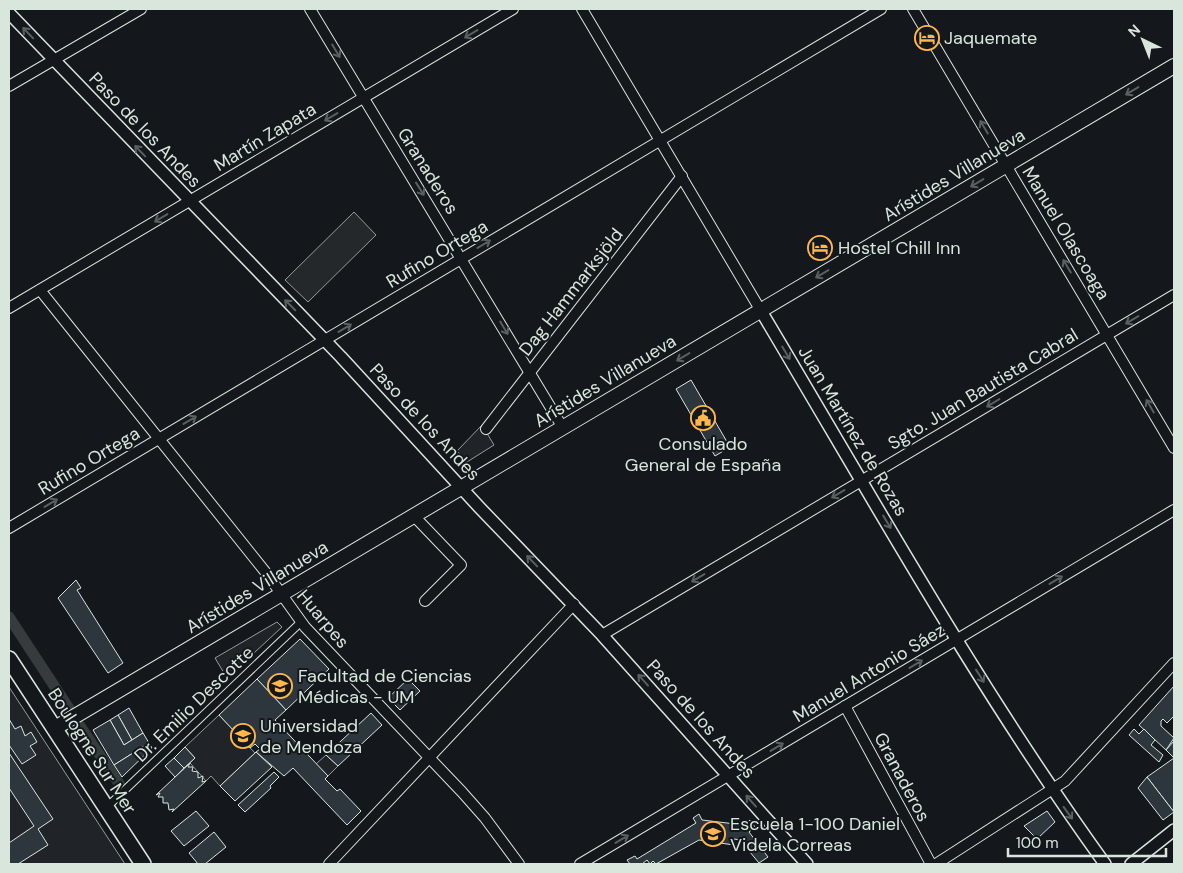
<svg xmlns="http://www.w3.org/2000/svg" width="1183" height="873" font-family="'DM Sans',sans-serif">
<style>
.green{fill:#202428;stroke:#939e99}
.parking{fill:#24282b;stroke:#939e99}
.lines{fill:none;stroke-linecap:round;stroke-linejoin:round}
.canal{stroke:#363b3e;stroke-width:11}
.building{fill:#2c363c;stroke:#d8e6dc}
.pedestrian-casing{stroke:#d8e6dc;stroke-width:9}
.minor-casing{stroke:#d8e6dc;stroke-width:12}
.tertiary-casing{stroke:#d8e6dc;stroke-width:14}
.secondary-casing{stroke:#d8e6dc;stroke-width:16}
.primary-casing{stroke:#d8e6dc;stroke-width:18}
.pedestrian{stroke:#14181c;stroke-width:7}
.minor{stroke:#14181c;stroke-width:10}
.tertiary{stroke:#14181c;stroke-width:11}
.secondary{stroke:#14181c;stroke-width:14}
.primary{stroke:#14181c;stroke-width:15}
.oneway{stroke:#59605f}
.labels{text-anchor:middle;stroke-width:4;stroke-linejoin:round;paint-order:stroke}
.poi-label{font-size:18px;fill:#d8e6dc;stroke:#14181c;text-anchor:start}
.street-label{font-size:18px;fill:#d8e6dc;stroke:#14181c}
</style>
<rect width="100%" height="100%" fill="#14181c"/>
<g class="green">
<polygon points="482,425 494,445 467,462 457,451"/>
<polygon points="277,622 282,627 227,678 215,658"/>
<polygon points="9,687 125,864 9,864"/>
<polygon points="219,715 255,753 220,786 211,776 206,781 190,763 195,758 185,747"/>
<polygon points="326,755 338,766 328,776 316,764"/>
</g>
<polygon class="parking" points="354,212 376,235 308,302 285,280"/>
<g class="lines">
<g class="canal">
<polyline points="9,617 70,710"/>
<polyline points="80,726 120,785"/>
</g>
</g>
<g class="building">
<polygon points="691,380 730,447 715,456 676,389"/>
<polygon points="76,580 81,588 77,590 123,663 108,673 58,598"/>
<polygon points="300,639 329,669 286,710 257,679"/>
<polygon points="257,679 286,710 275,720 328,776 325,779 337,791 340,789 361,811 347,825 293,768 284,776 256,752 260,749 255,744 250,748 219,715"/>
<polygon points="408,679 420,691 400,710 388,698"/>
<polygon points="1174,686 1174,716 1167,723 1163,719 1161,721 1161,726 1174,738 1166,750 1139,725"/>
<polygon points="129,708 143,733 132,740 118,715"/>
<polygon points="371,713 382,725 338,766 326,755"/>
<polygon points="118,715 132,740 124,745 110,720"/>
<polygon points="9,719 15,729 21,726 25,736 31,732 37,742 30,746 36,755 22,764 9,745"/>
<polygon points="110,720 124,745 143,733 149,743 114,765 93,730"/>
<polygon points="1134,729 1139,734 1144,729 1155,740 1151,745 1163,755 1159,762 1129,735"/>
<polygon points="1174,741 1174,758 1166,750"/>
<polygon points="149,743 152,748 122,777 114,765"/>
<polygon points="185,747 195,758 184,768 174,758"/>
<polygon points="256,752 272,767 235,801 220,786"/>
<polygon points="9,753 53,819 38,829 48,845 18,864 9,864 9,843 34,826 9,788"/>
<polygon points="174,758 184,768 175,777 165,766"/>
<polygon points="1174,758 1174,812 1147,777"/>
<polygon points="190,763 188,767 193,767 192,771 198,772 198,778 203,776 202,782 206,781 172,812 174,809 169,810 168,803 163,803 163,797 158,797 160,793 156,795"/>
<polygon points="274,772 279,777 270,786 271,788 245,812 238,805"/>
<polygon points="1147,777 1174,812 1163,820 1138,788"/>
<polygon points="196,811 209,826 184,846 171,831"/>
<polygon points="1047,811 1055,822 1037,839 1024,826"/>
<polygon points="699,814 702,820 744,825 750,820 755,827 749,832 768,857 759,863 740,840 734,839 734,845 699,840 656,864 653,861 650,864 647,860 642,864 630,864 627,860 635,856 637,859 696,823 693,818"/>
<polygon points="214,832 226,847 205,864 198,864 189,853"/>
</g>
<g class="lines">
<defs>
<polyline id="pedestrian" points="107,807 301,622"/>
<g id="minor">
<polyline points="310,9 563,428"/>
<polyline points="582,9 761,311"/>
<polyline points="913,9 1174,448"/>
<polyline points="9,86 141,9"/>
<polyline points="40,290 267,574 305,627 462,792 485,818 519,864"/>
<polyline points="9,308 513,9"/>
<polyline points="486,429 682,176"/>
<polyline points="414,516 461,565 425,601"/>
<polyline points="9,528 881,9"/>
<polyline points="602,635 1174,295"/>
<polyline points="845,706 931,864"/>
<polyline points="329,864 574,604"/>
<polyline points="580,864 1174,510"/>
<polyline points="936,864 1065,781 1174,663"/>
</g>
<g id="tertiary">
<polyline points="9,13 341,357 479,507 602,635 807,864"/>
<path d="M761 311C872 497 978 688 1105 864"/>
<polyline points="1131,864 1174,830"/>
</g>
<polyline id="secondary" points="55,728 1174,66"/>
<polyline id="primary" points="9,659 143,864"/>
</defs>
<use href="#pedestrian" class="pedestrian-casing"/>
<use href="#minor" class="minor-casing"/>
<use href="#tertiary" class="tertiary-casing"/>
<use href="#secondary" class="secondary-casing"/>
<use href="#primary" class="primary-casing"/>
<use href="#pedestrian" class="pedestrian"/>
<use href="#minor" class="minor"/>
<use href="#tertiary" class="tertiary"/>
<use href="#secondary" class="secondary"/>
<use href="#primary" class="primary"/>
</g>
<defs><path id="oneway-shaft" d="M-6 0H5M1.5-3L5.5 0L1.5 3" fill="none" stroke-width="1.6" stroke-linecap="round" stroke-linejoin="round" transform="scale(1.25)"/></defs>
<g class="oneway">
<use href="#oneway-shaft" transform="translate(28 33) rotate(-134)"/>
<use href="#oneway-shaft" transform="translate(471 34) rotate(149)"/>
<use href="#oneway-shaft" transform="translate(336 51) rotate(59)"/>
<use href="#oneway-shaft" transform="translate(1132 91) rotate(149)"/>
<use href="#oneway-shaft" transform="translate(331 117) rotate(149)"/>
<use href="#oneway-shaft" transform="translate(984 127) rotate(-121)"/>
<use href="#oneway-shaft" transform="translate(140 151) rotate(-134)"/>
<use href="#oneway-shaft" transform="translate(977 183) rotate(149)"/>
<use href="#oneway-shaft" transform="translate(420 189) rotate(58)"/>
<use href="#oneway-shaft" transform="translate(161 218) rotate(149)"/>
<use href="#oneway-shaft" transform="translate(484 244) rotate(-31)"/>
<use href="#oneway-shaft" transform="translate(1067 266) rotate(-121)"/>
<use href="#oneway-shaft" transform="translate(822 274) rotate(149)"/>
<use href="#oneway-shaft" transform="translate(290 305) rotate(-135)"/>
<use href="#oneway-shaft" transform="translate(1132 320) rotate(149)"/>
<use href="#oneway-shaft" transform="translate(345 328) rotate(-31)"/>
<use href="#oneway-shaft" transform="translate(504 328) rotate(59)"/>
<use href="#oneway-shaft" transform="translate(786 353) rotate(59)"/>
<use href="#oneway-shaft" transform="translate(683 357) rotate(149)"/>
<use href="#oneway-shaft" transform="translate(993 403) rotate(149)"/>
<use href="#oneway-shaft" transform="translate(1150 406) rotate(-120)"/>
<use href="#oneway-shaft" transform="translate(190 420) rotate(-31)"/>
<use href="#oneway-shaft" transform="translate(838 494) rotate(149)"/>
<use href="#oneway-shaft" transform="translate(51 503) rotate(-31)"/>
<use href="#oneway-shaft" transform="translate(887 522) rotate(59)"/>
<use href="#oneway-shaft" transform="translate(532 561) rotate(-134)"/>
<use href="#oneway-shaft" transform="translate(698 578) rotate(149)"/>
<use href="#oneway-shaft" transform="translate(1056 580) rotate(-31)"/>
<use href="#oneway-shaft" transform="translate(916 664) rotate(-31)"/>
<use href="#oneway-shaft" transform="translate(980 676) rotate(58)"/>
<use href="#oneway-shaft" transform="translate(643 680) rotate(-132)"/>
<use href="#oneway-shaft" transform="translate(777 747) rotate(-31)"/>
<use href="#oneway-shaft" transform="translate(751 801) rotate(-131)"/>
<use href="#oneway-shaft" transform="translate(1068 813) rotate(54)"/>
<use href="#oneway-shaft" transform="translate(622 839) rotate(-31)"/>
</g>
<defs>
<symbol id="hotel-ring" viewBox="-11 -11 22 22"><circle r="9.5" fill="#14181c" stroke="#ffb74d" stroke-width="1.5"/><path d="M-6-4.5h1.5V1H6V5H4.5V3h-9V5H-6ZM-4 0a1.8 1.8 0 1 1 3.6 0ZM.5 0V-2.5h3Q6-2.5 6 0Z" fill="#ffb74d"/></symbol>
<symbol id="civic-ring" viewBox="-11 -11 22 22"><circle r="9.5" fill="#14181c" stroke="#ffb74d" stroke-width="1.5"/><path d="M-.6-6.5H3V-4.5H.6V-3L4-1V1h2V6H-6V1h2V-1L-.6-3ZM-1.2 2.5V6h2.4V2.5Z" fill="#ffb74d"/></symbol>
<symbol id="university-ring" viewBox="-11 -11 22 22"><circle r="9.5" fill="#14181c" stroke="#ffb74d" stroke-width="1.5"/><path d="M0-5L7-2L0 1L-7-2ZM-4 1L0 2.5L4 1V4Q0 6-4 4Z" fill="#ffb74d"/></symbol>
<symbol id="school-ring" viewBox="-11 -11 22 22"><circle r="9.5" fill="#14181c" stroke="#ffb74d" stroke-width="1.5"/><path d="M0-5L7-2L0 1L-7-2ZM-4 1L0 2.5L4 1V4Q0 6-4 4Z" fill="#ffb74d"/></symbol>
</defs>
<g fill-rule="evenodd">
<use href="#hotel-ring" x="913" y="24" width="28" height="28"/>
<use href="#hotel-ring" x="806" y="234" width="28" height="28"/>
<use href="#civic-ring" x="689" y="404" width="28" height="28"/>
<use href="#university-ring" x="266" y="672" width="28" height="28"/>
<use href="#university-ring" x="229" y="722" width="28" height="28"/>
<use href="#school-ring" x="699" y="820" width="28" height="28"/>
</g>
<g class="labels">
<g class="poi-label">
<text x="944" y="44">Jaquemate</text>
<text x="838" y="254">Hostel Chill Inn</text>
<text x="703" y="450" text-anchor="middle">Consulado<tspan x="703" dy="21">General de España</tspan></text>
<text x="298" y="682">Facultad de Ciencias<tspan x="298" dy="21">Médicas - UM</tspan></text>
<text x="260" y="732">Universidad<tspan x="260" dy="21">de Mendoza</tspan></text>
<text x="730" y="830">Escuela 1-100 Daniel<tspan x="730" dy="21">Videla Correas</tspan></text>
</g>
<g class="street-label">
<text transform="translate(145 130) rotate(46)" y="6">Paso de los Andes</text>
<text transform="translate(265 137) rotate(-31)" y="6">Martín Zapata</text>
<text transform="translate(428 171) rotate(58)" y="6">Granaderos</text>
<text transform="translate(954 175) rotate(-31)" y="6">Arístides Villanueva</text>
<text transform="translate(1066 233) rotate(59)" y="6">Manuel Olascoaga</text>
<text transform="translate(437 254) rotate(-31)" y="6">Rufino Ortega</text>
<text transform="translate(571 292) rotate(-52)" y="6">Dag Hammarksjöld</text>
<text transform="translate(605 381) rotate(-31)" y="6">Arístides Villanueva</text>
<text transform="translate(983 389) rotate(-31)" y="6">Sgto. Juan Bautista Cabral</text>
<text transform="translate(425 422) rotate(47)" y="6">Paso de los Andes</text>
<text transform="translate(853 431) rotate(59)" y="6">Juan Martínez de Rozas</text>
<text transform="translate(89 461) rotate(-31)" y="6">Rufino Ortega</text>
<text transform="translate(257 587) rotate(-31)" y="6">Arístides Villanueva</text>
<text transform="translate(323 619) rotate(50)" y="6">Huarpes</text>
<text transform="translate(869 673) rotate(-31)" y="6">Manuel Antonio Sáez</text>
<text transform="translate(194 704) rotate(-44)" y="6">Dr. Emilio Descotte</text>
<text transform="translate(701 719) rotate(48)" y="6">Paso de los Andes</text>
<text transform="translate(92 751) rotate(57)" y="6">Boulogne Sur Mer</text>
<text transform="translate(902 777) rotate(62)" y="6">Granaderos</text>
</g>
</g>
<rect width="1183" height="873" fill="none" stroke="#d8e6dc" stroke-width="20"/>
<g transform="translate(1143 40) rotate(317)" stroke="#14181c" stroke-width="4" paint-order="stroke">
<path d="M0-4L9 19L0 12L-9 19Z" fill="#d8e6dc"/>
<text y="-8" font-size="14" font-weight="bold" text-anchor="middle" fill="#d8e6dc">N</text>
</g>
<path d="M1008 848v8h158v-8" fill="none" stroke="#d8e6dc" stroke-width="2.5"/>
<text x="1016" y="848" font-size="15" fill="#d8e6dc" stroke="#14181c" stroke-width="4" paint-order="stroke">100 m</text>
</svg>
